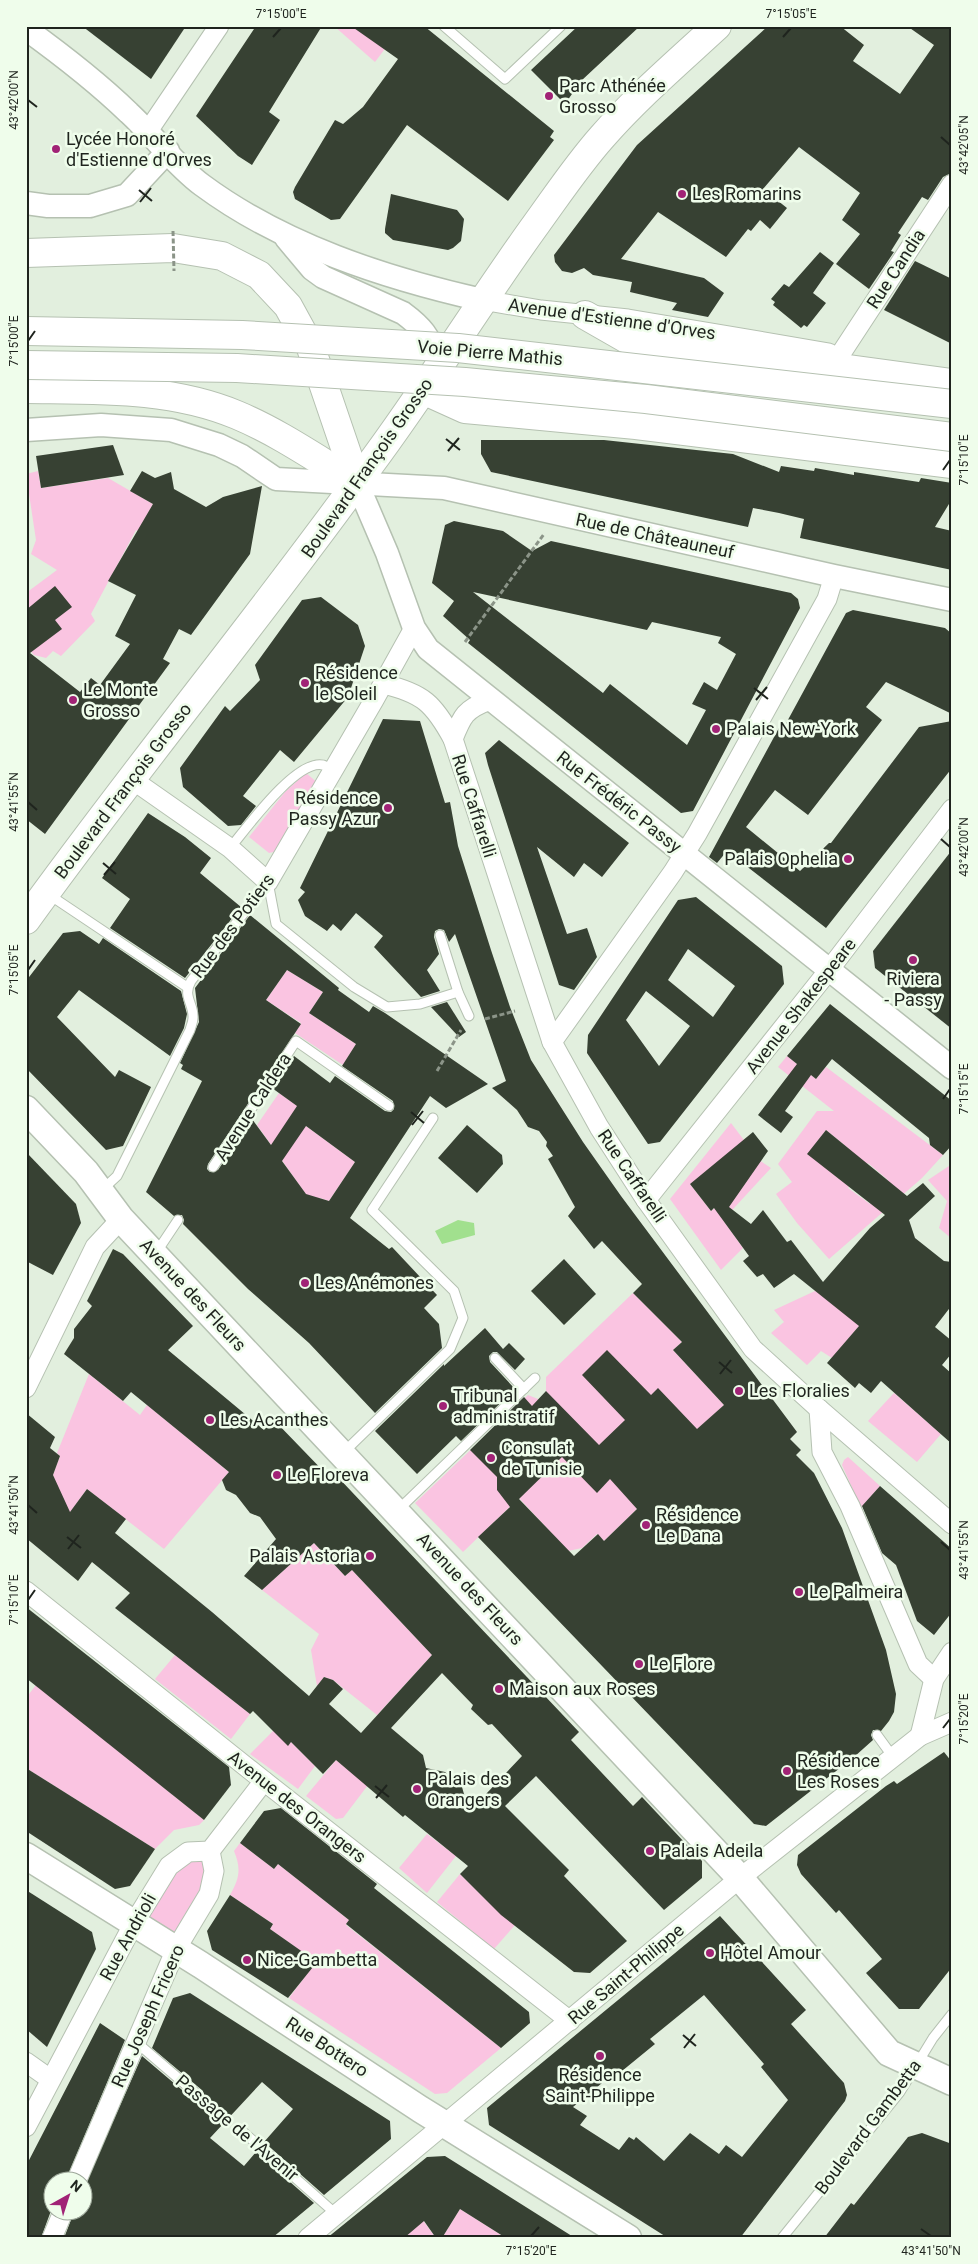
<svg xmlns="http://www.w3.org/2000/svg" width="978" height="2264" font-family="Roboto,sans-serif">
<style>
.green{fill:#fac4e1;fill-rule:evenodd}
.water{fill:#a1e08e}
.building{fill:#374133;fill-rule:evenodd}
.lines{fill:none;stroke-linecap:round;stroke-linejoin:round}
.service-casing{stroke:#b5c1b1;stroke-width:11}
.minor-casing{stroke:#b5c1b1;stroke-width:21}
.tertiary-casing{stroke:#b5c1b1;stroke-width:25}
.secondary-casing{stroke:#b5c1b1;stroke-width:29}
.primary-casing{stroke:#b5c1b1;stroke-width:30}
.trunk-casing{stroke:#b5c1b1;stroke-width:30}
.path{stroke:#8b9488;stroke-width:3;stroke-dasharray:5 2.5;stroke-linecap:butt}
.service{stroke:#fff;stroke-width:9}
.minor{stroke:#fff;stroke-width:19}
.tertiary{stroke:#fff;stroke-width:22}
.secondary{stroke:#fff;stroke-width:26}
.primary{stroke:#fff;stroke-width:28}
.trunk{stroke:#fff;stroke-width:28}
.trunk-bridge-casing{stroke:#b5c1b1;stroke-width:30;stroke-linecap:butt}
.path-bridge{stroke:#8b9488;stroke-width:3;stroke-dasharray:5 2.5;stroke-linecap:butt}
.trunk-bridge{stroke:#fff;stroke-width:28}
.ticks{fill:none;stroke:#1f241e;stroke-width:2}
.poi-dot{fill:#a12376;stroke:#effdeb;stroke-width:2}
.labels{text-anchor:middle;stroke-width:5;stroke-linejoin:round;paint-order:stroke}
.poi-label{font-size:18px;fill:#1f241e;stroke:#effdeb;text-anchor:start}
.street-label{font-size:18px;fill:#1f241e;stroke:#effdeb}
.neatline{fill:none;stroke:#1f241e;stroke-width:2}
.ticks-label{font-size:12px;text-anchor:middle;fill:#1f241e}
</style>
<rect width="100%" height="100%" fill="#e2efde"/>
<g class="green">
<polygon points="334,26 402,26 375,62"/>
<polygon points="38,471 41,488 108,478 153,504 138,531 136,530 91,614 95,621 61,656 53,651 46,658 34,655 26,646 26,593 57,570 31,554 36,540 26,474"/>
<polygon points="306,773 319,784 282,850 269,853 249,837 285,792"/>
<polygon points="287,970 323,992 309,1013 356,1044 343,1065 295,1033 301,1023 266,1000"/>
<path d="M787 1056 816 1079 826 1067 943 1155 922 1178 829 1259 797 1223 776 1194 792 1182 778 1164 817 1111H834L778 1067ZM826 1130 848 1148 808 1154ZM868 1163 888 1180 870 1204 848 1188Z"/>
<polygon points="279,1093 312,1116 306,1126 355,1162 329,1201 320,1198 312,1203 257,1125"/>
<path d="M731 1123 759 1160 771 1168 723 1220 743 1248 721 1270 670 1199ZM690 1184 743 1186 711 1211Z"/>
<polygon points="952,1164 952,1239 939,1228 947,1201 928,1180"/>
<polygon points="815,1291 866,1318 832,1358 821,1351 807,1365 771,1333 784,1322 774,1310"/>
<polygon points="633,1293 682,1342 673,1350 724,1405 700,1428 647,1443 614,1476 637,1509 604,1541 597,1534 582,1548 568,1551 519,1498 463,1552 415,1503 528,1395 538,1399 579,1440 546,1391 546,1377"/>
<polygon points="89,1374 140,1415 147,1405 229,1472 164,1549 87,1489 68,1515 53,1475 60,1456 57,1453"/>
<polygon points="894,1393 941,1434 917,1462 868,1421"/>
<polygon points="848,1457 880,1486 861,1508 842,1465 844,1460"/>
<polygon points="314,1543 345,1576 352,1570 432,1655 377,1715 333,1680 324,1677 317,1686 311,1650 319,1634 262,1590"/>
<polygon points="175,1655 250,1714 231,1739 155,1679"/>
<polygon points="36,1685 204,1820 199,1825 174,1830 155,1849 26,1768 26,1698"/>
<polygon points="282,1722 288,1745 291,1742 315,1766 298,1789 250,1754"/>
<polygon points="336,1760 368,1785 343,1818 336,1819 306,1796"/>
<polygon points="427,1834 456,1856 427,1893 399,1868"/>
<path d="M240 1843 274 1869 278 1864 349 1920 346 1925 501 2048 447 2093 435 2094 289 1998 316 1962 270 1929 273 1924 230 1895C240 1878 241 1868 234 1851Z"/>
<polygon points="206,1855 210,1871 175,1942 142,1922 172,1869"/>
<polygon points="460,1874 504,1917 530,1891 515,1925 494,1949 437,1902"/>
<polygon points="460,2209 506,2238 442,2238"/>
<polygon points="422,2219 436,2238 405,2238"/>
</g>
<polygon class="water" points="458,1220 474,1223 475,1235 442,1244 435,1231"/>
<g class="building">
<polygon points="82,26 186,26 151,79"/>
<polygon points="256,26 322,26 269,112 280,120 252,165 238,156 196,116"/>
<polygon points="351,26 424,26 554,131 550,137 554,140 508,201 407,125 340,219 331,220 295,199 293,192 295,187 335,120 343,124 363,107 398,59"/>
<polygon points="578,26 640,26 581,81 565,104 531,70"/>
<polygon points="768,26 840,26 864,45 853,61 900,94 934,45 907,26 952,26 952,173 943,177 928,200 922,197 898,233 901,235 891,251 894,252 869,289 836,264 860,234 842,220 860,193 799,147 763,189 787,208 770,229 760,220 751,231 748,229 726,257 658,212 621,259 704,278 724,293 708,317 672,310 677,303 630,292 632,282 593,275 584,268 572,273 562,271 555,262 554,255 637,145"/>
<polygon points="391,194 457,210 464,219 461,241 453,248 448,250 393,240 385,233 385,229"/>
<polygon points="820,252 834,263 813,293 826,303 807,327 804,325 801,328 773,305 775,302 771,299 784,284 789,287"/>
<polygon points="915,261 952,279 952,344 884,310"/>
<polygon points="481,440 604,440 733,454 779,472 781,466 814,471 815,468 854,475 854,472 919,482 921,478 952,483 952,499 935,527 952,531 952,570 800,538 804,519 779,513 753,508 748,527 491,472 481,454"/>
<polygon points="113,445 124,475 41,488 36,456"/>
<polygon points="142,471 155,478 171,472 174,489 206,507 223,497 262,486 250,554 191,635 179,629 163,659 170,663 45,834 26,819 26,610 55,586 72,607 55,620 62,629 30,653 80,692 91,678 100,685 130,644 115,636 136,595 108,581 153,504 130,491"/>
<path d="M454 521 503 531 532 551 551 541 791 593 798 599 800 608 693 811 681 813 468 643 470 640 443 616 454 601 432 583 445 525ZM473 592 647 630 652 622 721 637 718 643 736 654 717 690 704 682 692 704 706 710 687 745 610 684 603 693Z"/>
<polygon points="321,597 358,625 365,646 348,697 294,762 280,750 243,796 256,806 241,825 228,826 183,787 180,768 225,706 230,711 260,680 255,665 302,600"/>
<polygon points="853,610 945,628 952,634 952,714 886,682 866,707 882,720 808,815 775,790 746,827 800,871 829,843 831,843 919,727 952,721 952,768 826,928 727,851 717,863 709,857 780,726 783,729 846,613"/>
<path d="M383 719 420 721 445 803 450 802 458 846 491 950 510 1007 531 1060 583 1142 621 1196 797 1432 790 1439 801 1450 796 1455 814 1473 842 1528 886 1650 896 1694 894 1712 889 1721 881 1731 873 1730 871 1735 873 1740 854 1757 766 1826 754 1824 478 1537 510 1507 497 1490V1477L470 1450 524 1397 532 1406 546 1391 599 1445 625 1420 582 1375 607 1350 651 1395 658 1388 697 1429 724 1405 673 1350 682 1342 633 1293 642 1284 602 1241 594 1249 568 1216 575 1207 548 1159 553 1156 546 1146 547 1142 539 1131 528 1127 517 1110 492 1088 506 1081 455 934 449 942 444 930 439 929 435 931 434 937 439 954 427 970 440 991 421 997 374 947 383 936 356 913 341 931 333 924 327 931 305 916 298 900 305 892 300 888ZM562 1457 597 1493 610 1479 637 1509 604 1541 598 1534 574 1556 519 1499Z"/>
<polygon points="499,740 629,843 602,877 584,863 574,877 537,847 567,934 587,928 597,957 574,990 559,985 488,765 485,753"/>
<polygon points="148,813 185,837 211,858 200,873 241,907 185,978 110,928 130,899 102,878"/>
<polygon points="952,850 952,1029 875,968 873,951"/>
<path d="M696 897 782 966 784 984 660 1142 648 1144 587 1053 588 1035 678 900ZM688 949 735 986 713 1017 668 980ZM646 991 690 1026 659 1066 626 1020Z"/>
<path d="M250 915 339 988 338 990 369 1012 373 1006 385 1013 488 1084 446 1108 430 1096 350 1218 389 1249 392 1247 437 1295 424 1308 439 1324 442 1348 375 1413 309 1343 248 1289 183 1224 184 1220 182 1215 174 1216 146 1192 202 1081 181 1069 183 1065 180 1063 199 1022 195 988ZM287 970 323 992 309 1013 356 1044 342 1066 393 1101 394 1109 391 1112 385 1111 335 1076 330 1083 294 1056 272 1088 297 1106 271 1145 252 1119 218 1170 210 1172 207 1169 208 1164 301 1024 266 1000ZM306 1126 355 1162 329 1201 306 1194 282 1161Z"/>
<polygon points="80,931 99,944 103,938 181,991 187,1014 184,1028 170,1056 79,990 57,1017 115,1077 119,1070 151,1087 123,1146 106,1150 26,1068 26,981 63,933"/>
<polygon points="447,1002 466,1032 459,1037 431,1007"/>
<polygon points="830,1004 952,1101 952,1145 943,1155 930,1145 929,1138 832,1059 816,1079 811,1075 785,1111 793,1117 781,1133 758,1115 797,1064 787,1056"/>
<polygon points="467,1125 502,1155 503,1164 477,1193 438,1158"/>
<polygon points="826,1130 907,1196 923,1183 935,1196 909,1220 915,1238 944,1261 952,1262 952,1305 935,1327 952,1341 952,1353 942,1365 952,1374 952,1444 881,1381 871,1393 859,1383 855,1388 827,1363 859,1326 794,1274 774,1288 763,1274 757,1277 743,1261 749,1256 714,1208 711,1211 690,1184 753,1132 768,1151 729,1207 751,1224 763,1210 787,1242 791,1240 823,1282 870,1228 885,1215 807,1154"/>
<polygon points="26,1152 76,1204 81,1223 53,1275 26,1261"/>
<path d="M113 1249 123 1254 193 1326 168 1350 264 1430 273 1419 330 1478 334 1473 579 1732 571 1740 633 1806 642 1797 702 1861V1878L664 1910 536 1776 505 1806 569 1870 564 1876 627 1941 590 1973 574 1972 501 1915 460 1874 468 1866 405 1815 403 1817 336 1760 323 1774 291 1742 288 1746 253 1711 250 1714 115 1608 130 1593 92 1562 78 1581 26 1538V1413L55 1437 50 1448 60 1456 53 1475 70 1512 87 1489 126 1519 115 1533 212 1612 309 1696 324 1677 333 1680 343 1689 329 1704 361 1733 432 1655 352 1570 345 1576 314 1543 262 1590 244 1576 276 1539 260 1517 250 1513 236 1495 226 1490 222 1480 229 1472 131 1392 123 1401 64 1354 74 1338V1329L92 1306 87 1301ZM442 1673 473 1705 471 1709 488 1725 492 1724 522 1756 469 1812 462 1787 445 1772 426 1768 423 1755 391 1728Z"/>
<polygon points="564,1259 596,1294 564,1325 531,1291"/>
<polygon points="485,1328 503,1349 509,1343 525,1359 515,1370 497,1352 493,1352 489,1356 490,1362 515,1389 461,1441 456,1436 417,1474 375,1431 444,1364 444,1366"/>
<polygon points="880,1486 952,1549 952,1612 934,1635 917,1621 896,1565 882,1553 862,1506"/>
<polygon points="26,1607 229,1767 231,1785 204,1820 26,1678"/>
<polygon points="944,1752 952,1762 952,1967 919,2009 899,2009 866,1973 882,1959 839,1910 836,1913 801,1874 797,1865 798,1855 886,1786 894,1781 897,1784"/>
<polygon points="26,1768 155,1849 130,1886 115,1889 26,1831"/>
<polygon points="281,1808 377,1884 374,1888 529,2012 530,2023 501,2048 346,1924 349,1920 278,1864 274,1869 240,1843 264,1811"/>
<polygon points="26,1890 92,1932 96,1949 47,2047 26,2029"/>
<polygon points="230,1895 273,1924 270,1929 317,1962 288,1998 212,1950 207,1931"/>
<path d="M720 1916 806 2010 791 2024 844 2083 847 2095 845 2101 740 2238H668L489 2125 487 2108ZM704 1995 764 2064 761 2067 788 2100 742 2157 726 2145 719 2154 690 2133 664 2161 636 2137 634 2140 629 2137 619 2150 580 2125 587 2116 573 2107 619 2069 622 2071 655 2044 650 2039Z"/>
<polygon points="190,1993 390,2121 391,2139 324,2195 264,2142 293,2109 262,2082 210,2138 244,2166 256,2152 314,2203 272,2238 64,2238 74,2212 82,2212 82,2191 142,2056 195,2101 201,2102 204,2100 203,2091 152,2048 173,1998"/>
<polygon points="100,2023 125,2040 65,2182 52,2182 52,2208 41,2238 26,2238 26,2166"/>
<polygon points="922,2133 952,2144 952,2238 824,2238 851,2203 854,2205 908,2137"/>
<polygon points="445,2156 480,2178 575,2238 506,2238 460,2209 442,2238 436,2238 424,2221 404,2238 327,2238 427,2157"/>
</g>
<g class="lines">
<defs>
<g id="service">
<polyline points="444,26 505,79 561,26"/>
<path d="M230 848C246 829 296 759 323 765 326 766 330 769 333 770"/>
<polyline points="268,882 276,924 354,987 387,1007 420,1004 458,992"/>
<polyline points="48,894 187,987"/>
<polyline points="440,935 458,992 469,1016"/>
<polyline points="213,1167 296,1041 389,1106"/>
<path d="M103 1189 117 1176 190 1030C191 1026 193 1022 193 1018 194 1003 182 997 191 981L268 882"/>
<polyline points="156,1253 178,1220"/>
<polyline points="495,1358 524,1389"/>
<polyline points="344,1452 450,1349 463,1318 454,1291 372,1210 433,1118"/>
<polyline points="397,1511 535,1378"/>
<polyline points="877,1735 893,1757"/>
<polyline points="136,2042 199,2096"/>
<polyline points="241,2130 336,2214"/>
<polyline points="782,2238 900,2092 933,2038 952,2014"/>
</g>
<g id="minor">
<polyline points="148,131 219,26"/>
<polyline points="482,300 541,310 628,319 829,353"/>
<polyline points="840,355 952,184"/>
<path d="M383 684C423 693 434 704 453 739"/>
<path d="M490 700C465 709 462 716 453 739L552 1042 599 1127 646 1200 753 1349 819 1409 952 1524"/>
<polyline points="130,778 230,848 268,882 374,700 414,628"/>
<polyline points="552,1042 673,872 697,834 827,599 834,576"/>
<polyline points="646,1200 829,970 952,809"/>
<polyline points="26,1388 95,1247 121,1219"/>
<polyline points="819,1409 822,1452 850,1506 918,1664 934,1679"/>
<polyline points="26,1591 264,1781 570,2021"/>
<polyline points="920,1736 934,1679 952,1652"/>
<polyline points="26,2062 50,2079"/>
<polyline points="26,2127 134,1923 169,1866 188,1852 210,1851 264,1781"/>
<polyline points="76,2182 176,1949 209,1894 214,1871 210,1851"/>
<polyline points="52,2238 63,2212"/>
<polyline points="308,2238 740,1878 920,1736 952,1722"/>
</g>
<g id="tertiary">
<path d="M26 29C62 55 97 82 129 113 153 135 176 166 202 185 283 245 385 278 482 300"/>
<polyline points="26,203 48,206 90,206 127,195 168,151"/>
<path d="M286 238 312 269 323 277 403 313C422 327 429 336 437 359"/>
<polyline points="26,430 101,425 171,430 219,445 242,456 276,479 444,488 834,576 952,600"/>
<polyline points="357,483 387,553 414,628 428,649 952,1068"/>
</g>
<g id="secondary">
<polyline points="26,1109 86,1172 121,1219 740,1878 889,2053 952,2082"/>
<polyline points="26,1856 201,1965 420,2109 628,2238"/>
</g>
<path id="primary" d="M26 920C137 766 258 620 369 466 428 387 479 303 537 223 558 194 578 164 602 137 637 97 678 62 717 26"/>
<g id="trunk">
<polyline points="26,253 173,248 222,256 259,275 288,306 311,348 357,483"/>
<polyline points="585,315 627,339 952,383"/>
<path d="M26 389C98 390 170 387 237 415 280 433 318 460 357 483"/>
<polyline points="423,390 465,409 636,425 952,464"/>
</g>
</defs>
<use href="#service" class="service-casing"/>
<use href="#minor" class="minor-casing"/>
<use href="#tertiary" class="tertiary-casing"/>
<use href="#secondary" class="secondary-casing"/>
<use href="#primary" class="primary-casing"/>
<use href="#trunk" class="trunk-casing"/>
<g class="path">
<polyline points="465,642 544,534"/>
<polyline points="485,1019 515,1011"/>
<polyline points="437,1071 461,1030"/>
<polyline points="208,2109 226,2124"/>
</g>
<use href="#service" class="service"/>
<use href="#minor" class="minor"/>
<use href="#tertiary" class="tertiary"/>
<use href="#secondary" class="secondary"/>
<use href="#primary" class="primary"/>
<use href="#trunk" class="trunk"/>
<defs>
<g id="trunk-bridge">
<polyline points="26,331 242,335 458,348 952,404"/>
<polyline points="26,365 237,368 465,382 646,399 952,437"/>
</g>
</defs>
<use href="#trunk-bridge" class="trunk-bridge-casing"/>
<polyline class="path-bridge" points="173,231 174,271"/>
<use href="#trunk-bridge" class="trunk-bridge"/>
</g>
<path class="ticks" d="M273 37 281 28M783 37 791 28M28 100 37 107M941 137 950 145M139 190 152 201M140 202 151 188M28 341 35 331M446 439 460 450M448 451 459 438M943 470 950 460M754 688 768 699M756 700 767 687M28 802 37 810M941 839 950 847M103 863 116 874M104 875 115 862M28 970 35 960M943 1099 950 1089M411 1112 424 1123M412 1125 423 1111M719 1362 732 1373M720 1374 731 1360M28 1505 37 1513M67 1537 81 1548M941 1542 950 1550M68 1549 79 1535M28 1600 35 1590M943 1728 950 1719M375 1786 389 1797M376 1798 387 1785M683 2035 696 2046M684 2048 695 2034M921 2229 931 2236M531 2236 539 2227"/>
<g class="poi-dot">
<circle cx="549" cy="96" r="5"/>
<circle cx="56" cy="149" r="5"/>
<circle cx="682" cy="194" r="5"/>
<circle cx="305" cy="683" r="5"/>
<circle cx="73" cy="700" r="5"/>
<circle cx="716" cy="729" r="5"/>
<circle cx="388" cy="808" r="5"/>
<circle cx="848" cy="859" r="5"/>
<circle cx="913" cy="960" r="5"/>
<circle cx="305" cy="1283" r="5"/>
<circle cx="739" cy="1391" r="5"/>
<circle cx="443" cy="1406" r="5"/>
<circle cx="210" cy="1420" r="5"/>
<circle cx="491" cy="1458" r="5"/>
<circle cx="277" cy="1475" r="5"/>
<circle cx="646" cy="1525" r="5"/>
<circle cx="370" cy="1556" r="5"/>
<circle cx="799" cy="1592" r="5"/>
<circle cx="639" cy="1664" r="5"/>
<circle cx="499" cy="1689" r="5"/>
<circle cx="787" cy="1771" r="5"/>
<circle cx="417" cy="1789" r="5"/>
<circle cx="650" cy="1851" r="5"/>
<circle cx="710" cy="1953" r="5"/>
<circle cx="247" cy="1960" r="5"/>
<circle cx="600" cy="2056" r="5"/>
</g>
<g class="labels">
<g class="poi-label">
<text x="559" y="92">Parc Athénée<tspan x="559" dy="21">Grosso</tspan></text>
<text x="66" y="145">Lycée Honoré<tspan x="66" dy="21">d'Estienne d'Orves</tspan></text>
<text x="692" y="200">Les Romarins</text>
<text x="315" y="679">Résidence<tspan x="315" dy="21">le Soleil</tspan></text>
<text x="83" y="696">Le Monte<tspan x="83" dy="21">Grosso</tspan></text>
<text x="726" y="735">Palais New-York</text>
<text x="378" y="804" text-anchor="end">Résidence<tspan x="378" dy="21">Passy Azur</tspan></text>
<text x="838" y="865" text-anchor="end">Palais Ophelia</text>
<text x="913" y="985" text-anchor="middle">Riviera<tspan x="913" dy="21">- Passy</tspan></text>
<text x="315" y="1289">Les Anémones</text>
<text x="749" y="1397">Les Floralies</text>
<text x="453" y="1402">Tribunal<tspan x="453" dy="21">administratif</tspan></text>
<text x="220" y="1426">Les Acanthes</text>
<text x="501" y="1454">Consulat<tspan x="501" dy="21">de Tunisie</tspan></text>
<text x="287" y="1481">Le Floreva</text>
<text x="656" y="1521">Résidence<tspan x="656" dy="21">Le Dana</tspan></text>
<text x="360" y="1562" text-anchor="end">Palais Astoria</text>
<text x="809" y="1598">Le Palmeira</text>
<text x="649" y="1670">Le Flore</text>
<text x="509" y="1695">Maison aux Roses</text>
<text x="797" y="1767">Résidence<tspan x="797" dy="21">Les Roses</tspan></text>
<text x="427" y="1785">Palais des<tspan x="427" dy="21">Orangers</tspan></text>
<text x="660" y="1857">Palais Adeila</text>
<text x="720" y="1959">Hôtel Amour</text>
<text x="257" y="1966">Nice-Gambetta</text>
<text x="600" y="2081" text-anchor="middle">Résidence<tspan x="600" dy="21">Saint-Philippe</tspan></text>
</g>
<g class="street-label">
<text transform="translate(896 269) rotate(-57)" y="6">Rue Candia</text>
<text transform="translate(612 319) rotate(8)" y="6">Avenue d'Estienne d'Orves</text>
<text transform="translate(490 353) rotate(5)" y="6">Voie Pierre Mathis</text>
<text transform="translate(367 468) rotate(-55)" y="6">Boulevard François Grosso</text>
<text transform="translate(655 536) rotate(12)" y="6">Rue de Châteauneuf</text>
<text transform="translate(123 791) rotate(-53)" y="6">Boulevard François Grosso</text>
<text transform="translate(619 802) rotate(38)" y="6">Rue Frédéric Passy</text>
<text transform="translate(474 806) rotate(72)" y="6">Rue Caffarelli</text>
<text transform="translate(233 926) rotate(-53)" y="6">Rue des Potiers</text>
<text transform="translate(801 1006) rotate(-52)" y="6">Avenue Shakespeare</text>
<text transform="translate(253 1107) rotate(-57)" y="6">Avenue Caldera</text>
<text transform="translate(632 1176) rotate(56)" y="6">Rue Caffarelli</text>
<text transform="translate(193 1295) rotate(47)" y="6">Avenue des Fleurs</text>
<text transform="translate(470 1589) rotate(47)" y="6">Avenue des Fleurs</text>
<text transform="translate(297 1807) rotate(38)" y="6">Avenue des Orangers</text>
<text transform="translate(128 1937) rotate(-61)" y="6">Rue Andrioli</text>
<text transform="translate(626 1974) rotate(-40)" y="6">Rue Saint-Philippe</text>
<text transform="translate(148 2016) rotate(-66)" y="6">Rue Joseph Fricero</text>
<text transform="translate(327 2047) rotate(33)" y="6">Rue Bottero</text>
<text transform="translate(868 2127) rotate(-53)" y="6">Boulevard Gambetta</text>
<text transform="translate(237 2128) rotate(40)" y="6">Passage de l'Avenir</text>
</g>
</g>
<rect width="978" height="2264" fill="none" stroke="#effdeb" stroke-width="55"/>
<g transform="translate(68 2196) rotate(39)"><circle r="24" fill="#effdeb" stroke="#9ca699"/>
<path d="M0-4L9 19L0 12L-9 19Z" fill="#a12376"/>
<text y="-8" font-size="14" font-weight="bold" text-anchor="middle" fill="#1f241e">N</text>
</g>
<rect x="28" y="28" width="922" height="2208" class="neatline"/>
<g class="ticks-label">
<text x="281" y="18">7°15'00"E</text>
<text x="791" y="18">7°15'05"E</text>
<text transform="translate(14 100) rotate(-90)" y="4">43°42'00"N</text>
<text transform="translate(964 145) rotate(-90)" y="4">43°42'05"N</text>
<text transform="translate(14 341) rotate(-90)" y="4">7°15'00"E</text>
<text transform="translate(964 460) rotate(-90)" y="4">7°15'10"E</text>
<text transform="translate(14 802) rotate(-90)" y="4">43°41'55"N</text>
<text transform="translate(964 847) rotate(-90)" y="4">43°42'00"N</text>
<text transform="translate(14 970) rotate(-90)" y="4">7°15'05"E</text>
<text transform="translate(964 1089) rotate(-90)" y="4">7°15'15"E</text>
<text transform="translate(14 1505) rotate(-90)" y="4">43°41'50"N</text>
<text transform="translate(964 1550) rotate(-90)" y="4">43°41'55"N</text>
<text transform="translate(14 1600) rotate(-90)" y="4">7°15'10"E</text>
<text transform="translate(964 1719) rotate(-90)" y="4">7°15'20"E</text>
<text x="531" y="2255">7°15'20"E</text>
<text x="931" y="2255">43°41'50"N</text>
</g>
</svg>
